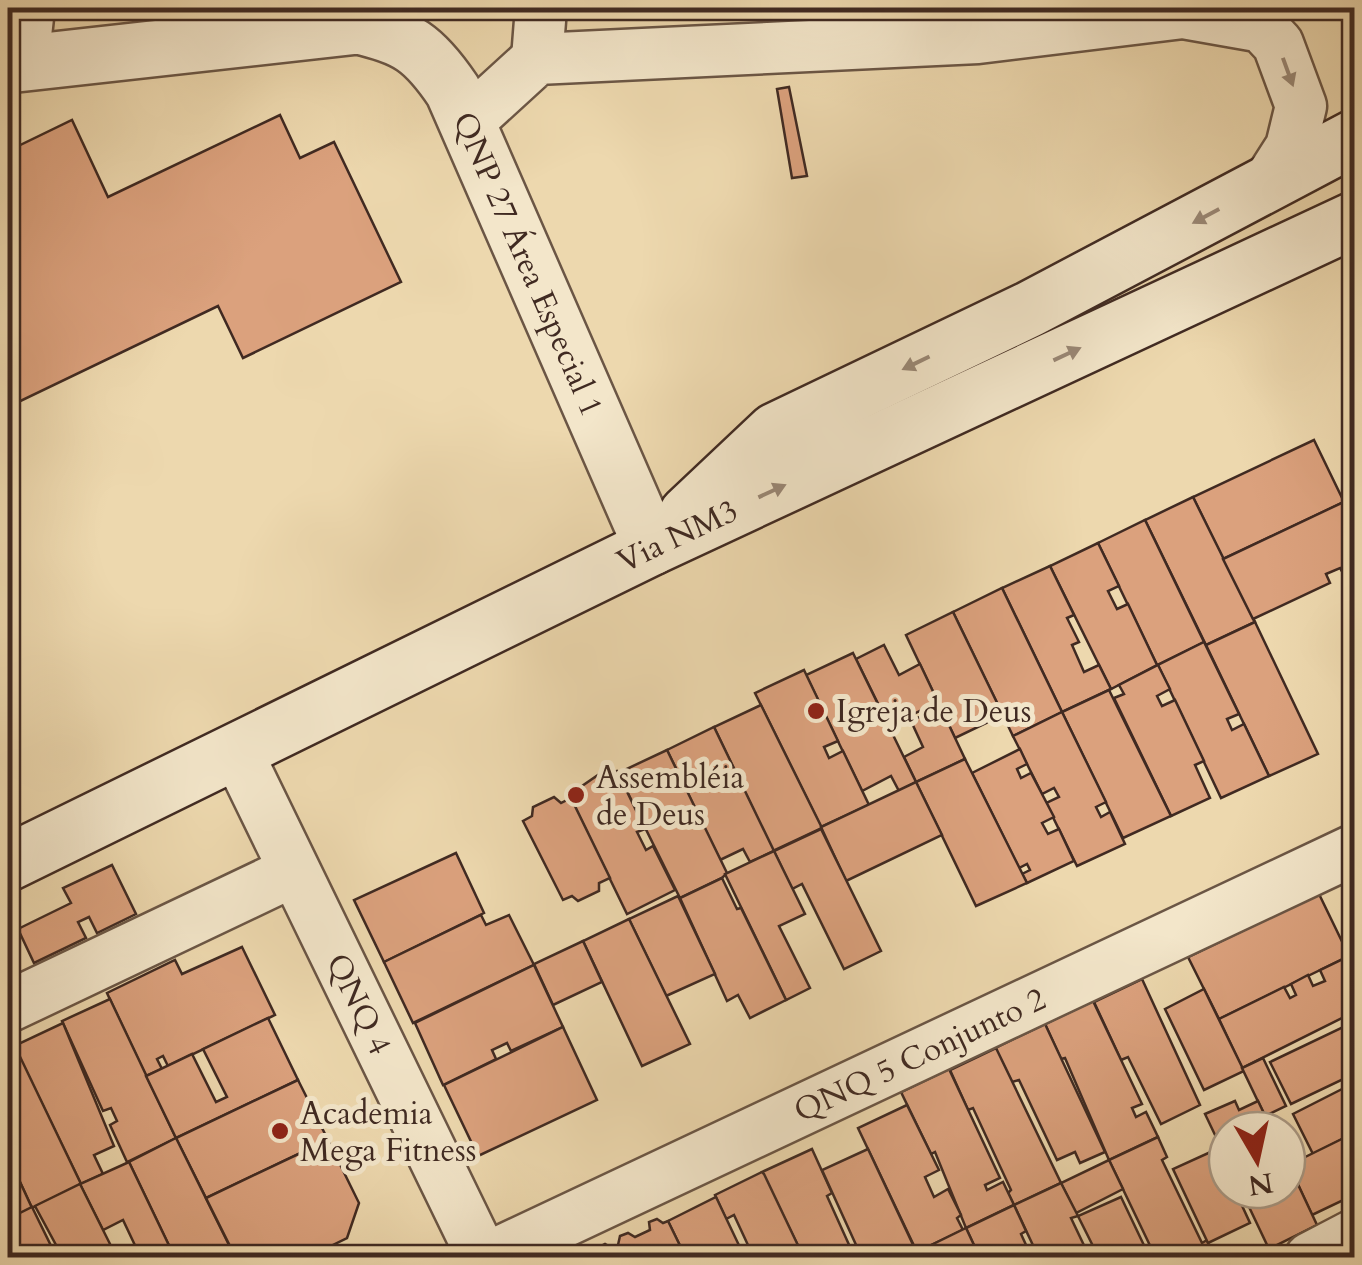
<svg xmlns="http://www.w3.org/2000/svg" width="1362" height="1265" font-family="Cardo,serif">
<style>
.building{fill:#dba17d;stroke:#402a22;stroke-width:2.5}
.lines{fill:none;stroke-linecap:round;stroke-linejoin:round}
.minor-casing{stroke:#6b5645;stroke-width:55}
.tertiary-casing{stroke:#6b5645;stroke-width:60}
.secondary-casing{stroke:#402a22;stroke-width:60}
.minor{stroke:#f3e6ca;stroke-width:50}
.tertiary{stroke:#f3e6ca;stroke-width:55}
.secondary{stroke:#f3e6ca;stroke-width:55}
.oneway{fill:#9a8876}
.poi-dot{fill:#8f2418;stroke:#f3e6ca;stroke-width:4}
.labels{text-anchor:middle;stroke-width:10;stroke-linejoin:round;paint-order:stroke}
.street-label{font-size:32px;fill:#402a22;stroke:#f3e6ca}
.poi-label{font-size:32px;fill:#402a22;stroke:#f3e6ca;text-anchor:start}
</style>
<rect width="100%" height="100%" fill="#edd8ae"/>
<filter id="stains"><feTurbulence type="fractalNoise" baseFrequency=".002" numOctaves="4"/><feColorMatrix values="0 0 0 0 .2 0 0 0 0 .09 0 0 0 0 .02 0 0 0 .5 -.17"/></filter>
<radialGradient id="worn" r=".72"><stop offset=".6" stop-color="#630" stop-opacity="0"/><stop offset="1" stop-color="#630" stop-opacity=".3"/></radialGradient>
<g class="building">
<polygon points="789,87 807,176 792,178 777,89"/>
<polygon points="280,115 300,158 334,142 401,282 243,358 218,306 8,407 8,151 72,120 108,197"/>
<polygon points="1314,440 1344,502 1223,559 1193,497"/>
<polygon points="1193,497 1255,622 1206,645 1145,520"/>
<polygon points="1350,499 1354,509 1354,572 1345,577 1340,568 1326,574 1330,583 1253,619 1223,559"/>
<polygon points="1145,520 1204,642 1157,665 1098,543"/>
<polygon points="1098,543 1119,586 1108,591 1117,609 1128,604 1157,665 1111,689 1050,566"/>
<polygon points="1050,566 1074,615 1067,618 1079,642 1072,645 1084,672 1099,665 1111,689 1062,712 1002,588"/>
<polygon points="1002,588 1062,712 1013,736 953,612"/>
<polygon points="953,612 1003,715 955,738 906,635"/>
<polygon points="1255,622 1318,754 1269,776 1206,645"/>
<polygon points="1204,642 1239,714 1227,719 1232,730 1244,724 1269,776 1221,798 1158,665"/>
<polygon points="884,645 899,675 920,664 965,759 916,782 904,757 923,747 911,721 930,712 928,707 889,726 856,659"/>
<polygon points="853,653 916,782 899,791 891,776 862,791 806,675"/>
<polygon points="1158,665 1170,689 1157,696 1162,706 1175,700 1204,761 1195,765 1210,798 1171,816 1114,698 1124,694 1119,685"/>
<polygon points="804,670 838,741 824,747 829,758 843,751 869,805 821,827 755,693"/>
<polygon points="1109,690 1171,816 1123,838 1062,712"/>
<polygon points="761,705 822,828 773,851 714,727"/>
<polygon points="1062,712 1106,802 1096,807 1101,817 1110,812 1125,844 1077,866 1046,803 1059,797 1054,788 1042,794 1013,736"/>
<polygon points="714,727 774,851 750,862 743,849 720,860 667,750"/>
<polygon points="1020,749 1027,764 1017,769 1021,778 1031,773 1054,817 1042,823 1048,834 1059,829 1074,861 1027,883 1022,874 1030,870 1027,864 1019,868 972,773"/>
<polygon points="667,750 727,873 722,878 680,898 618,773"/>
<polygon points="965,759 1027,883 976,906 916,782"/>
<polygon points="617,771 645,829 637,832 646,850 653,846 675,890 627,914 569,795 598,775"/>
<polygon points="916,782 942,835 846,881 821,827"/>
<polygon points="554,797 561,803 571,798 610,878 599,883 599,891 578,901 572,896 563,900 523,821 532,816 533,807"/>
<polygon points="821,829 881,951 844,969 802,884 792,889 774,851"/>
<polygon points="774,851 805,914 779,926 810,988 786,1000 725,874"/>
<polygon points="456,853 484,913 384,962 354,900"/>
<polygon points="112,865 136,914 97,933 89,917 78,922 86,938 34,963 18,929 71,903 63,888"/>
<polygon points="722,878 737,909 741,908 786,1000 750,1018 738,995 727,1001 680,898"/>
<polygon points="1319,894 1349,956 1219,1019 1188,957"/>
<polygon points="678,896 715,974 666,996 629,919"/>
<polygon points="481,915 486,925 509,915 534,965 413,1023 384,962"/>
<polygon points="629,919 690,1044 642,1066 583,941"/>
<polygon points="583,941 602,982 553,1005 534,964"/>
<polygon points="242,947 275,1015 168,1066 163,1056 157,1059 162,1069 146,1076 107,993 175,960 182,974"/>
<polygon points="1349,956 1354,968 1354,1012 1242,1068 1219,1019 1284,987 1290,998 1296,995 1291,984 1308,975 1313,986 1325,981 1320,970"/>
<polygon points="534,965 563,1027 511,1051 507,1043 492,1050 496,1059 443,1085 415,1023"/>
<polygon points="1142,979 1200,1105 1161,1124 1128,1057 1121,1060 1094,1002"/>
<polygon points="1204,989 1244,1071 1204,1090 1165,1009"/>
<polygon points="110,999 176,1138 127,1162 110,1125 117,1121 111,1108 103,1111 62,1021"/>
<polygon points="1093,1001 1142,1104 1132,1108 1136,1117 1146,1112 1158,1137 1109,1160 1065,1058 1061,1059 1045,1024"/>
<polygon points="1354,1012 1354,1074 1291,1104 1270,1062 1354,1022 1350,1014"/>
<polygon points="268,1018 298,1080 176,1138 146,1076 192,1054 216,1102 227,1097 203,1049"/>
<polygon points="63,1023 114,1146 94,1155 103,1174 81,1184 14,1046"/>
<polygon points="1045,1024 1105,1152 1080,1163 1075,1152 1057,1160 1019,1080 1012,1082 995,1048"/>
<polygon points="563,1027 597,1100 478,1156 444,1085"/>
<polygon points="12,1040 81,1184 32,1208 8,1156 8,1042"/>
<polygon points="996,1048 1061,1183 1014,1205 1008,1193 1011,1190 973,1108 968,1110 950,1070"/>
<polygon points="1263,1058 1286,1106 1265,1116 1242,1068"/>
<polygon points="949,1069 1000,1178 985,1185 987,1190 1003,1182 1014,1205 966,1228 935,1152 931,1154 901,1092"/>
<polygon points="298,1080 328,1140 206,1198 176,1138"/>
<polygon points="1354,1083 1354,1133 1313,1154 1293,1114"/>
<polygon points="1235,1101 1239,1110 1258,1101 1272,1130 1227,1130 1227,1160 1205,1114"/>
<polygon points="907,1105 939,1170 925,1177 934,1197 948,1189 961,1215 957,1218 963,1230 917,1252 858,1128"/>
<polygon points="1354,1133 1354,1195 1312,1215 1289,1165"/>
<polygon points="1158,1137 1167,1157 1162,1160 1202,1243 1207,1240 1214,1258 1156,1258 1109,1160"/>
<polygon points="176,1138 229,1245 200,1258 175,1258 129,1162"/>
<polygon points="328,1140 359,1203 347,1238 306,1258 236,1258 206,1198"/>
<polygon points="812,1149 832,1193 827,1196 855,1258 804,1258 762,1172"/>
<polygon points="868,1149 915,1249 897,1258 862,1258 822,1170"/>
<polygon points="1215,1150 1227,1175 1227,1190 1233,1190 1238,1197 1250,1223 1208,1243 1173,1169"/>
<polygon points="8,1156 32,1208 8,1219"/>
<polygon points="1109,1160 1123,1189 1076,1213 1061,1183"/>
<polygon points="1287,1161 1317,1225 1269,1249 1241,1190 1287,1190"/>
<polygon points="129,1162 175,1258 141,1258 123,1220 103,1230 80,1184"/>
<polygon points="762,1172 764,1174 804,1258 754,1258 734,1215 726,1219 715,1195"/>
<polygon points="1061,1183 1078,1216 1071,1218 1090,1258 1039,1258 1014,1205"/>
<polygon points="80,1184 117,1258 57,1258 52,1247 56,1245 35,1206"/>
<polygon points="716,1197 745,1258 686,1258 668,1221"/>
<polygon points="1121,1197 1150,1258 1099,1258 1078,1216"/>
<polygon points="1014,1205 1026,1231 1021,1234 1032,1258 980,1258 966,1228"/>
<polygon points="32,1207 55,1254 50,1258 8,1258 8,1219"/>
<polygon points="657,1219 663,1223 668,1221 686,1258 593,1258 597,1255 597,1248 605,1244 612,1248 618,1245 620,1236 628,1233 635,1237 650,1230 649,1222"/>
<polygon points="966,1228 980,1258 922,1258 919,1251"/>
</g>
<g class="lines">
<defs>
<g id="minor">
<polyline points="1188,14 1262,27 1278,44 1301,106 1291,147 1268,183"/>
<polyline points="537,59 541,8"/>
<polyline points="23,63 29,8"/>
<polyline points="467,123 537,59 978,38 1224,8"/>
<path id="s1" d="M237 752 483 1258"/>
<polyline points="8,1007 294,871"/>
<path id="s2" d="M487 1258 1354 850"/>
<polyline points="1310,1258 1354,1235"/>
</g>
<g id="tertiary">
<path id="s3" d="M8 65 358 26C407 37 424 48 453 91L652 547"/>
</g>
<g id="secondary">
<polyline points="687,514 775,431 1030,309 1354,138"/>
<path id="s4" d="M8 863 652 547 1354 220"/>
</g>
</defs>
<use href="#minor" class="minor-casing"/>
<use href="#tertiary" class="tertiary-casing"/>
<use href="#secondary" class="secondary-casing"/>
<use href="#minor" class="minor"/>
<use href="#tertiary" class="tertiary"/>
<use href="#secondary" class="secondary"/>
</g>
<defs><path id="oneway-solid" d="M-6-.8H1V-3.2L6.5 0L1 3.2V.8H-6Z" transform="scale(2.5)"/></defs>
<g class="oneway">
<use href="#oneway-solid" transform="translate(1288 72) rotate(70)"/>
<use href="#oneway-solid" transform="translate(1206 216) rotate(152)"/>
<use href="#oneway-solid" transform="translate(1067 354) rotate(-25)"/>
<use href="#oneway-solid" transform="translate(916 363) rotate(154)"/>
<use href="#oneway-solid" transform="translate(772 491) rotate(-25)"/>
</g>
<g class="poi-dot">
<circle cx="816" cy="711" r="10"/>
<circle cx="576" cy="795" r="10"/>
<circle cx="280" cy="1131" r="10"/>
</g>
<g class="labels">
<g class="street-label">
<text dy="11" stroke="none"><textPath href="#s3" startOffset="660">QNP 27 Área Especial 1</textPath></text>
<text dy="11" stroke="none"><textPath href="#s4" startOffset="745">Via NM3</textPath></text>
<text dy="11" stroke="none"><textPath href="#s1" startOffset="280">QNQ 4</textPath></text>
<text dy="11" stroke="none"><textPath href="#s2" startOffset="478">QNQ 5 Conjunto 2</textPath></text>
</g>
<g class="poi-label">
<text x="836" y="722">Igreja de Deus</text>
<text x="596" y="788">Assembléia<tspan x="596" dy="37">de Deus</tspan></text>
<text x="300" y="1124">Academia<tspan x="300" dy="37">Mega Fitness</tspan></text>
</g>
</g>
<rect width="1362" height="1265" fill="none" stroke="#edd8ae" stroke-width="40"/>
<rect x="10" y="10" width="1342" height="1245" fill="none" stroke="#402a22" stroke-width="5"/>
<rect x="20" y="20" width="1322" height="1225" fill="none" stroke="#402a22" stroke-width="2.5"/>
<g transform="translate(1257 1160) rotate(171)"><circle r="48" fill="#f3e6ca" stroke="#ab9b87" stroke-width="2.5"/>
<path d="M0-8L18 38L0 25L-18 38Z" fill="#8f2418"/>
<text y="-15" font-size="28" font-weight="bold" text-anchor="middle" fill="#402a22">N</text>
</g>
<rect width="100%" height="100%" filter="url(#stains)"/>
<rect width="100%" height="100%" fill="url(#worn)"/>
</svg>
